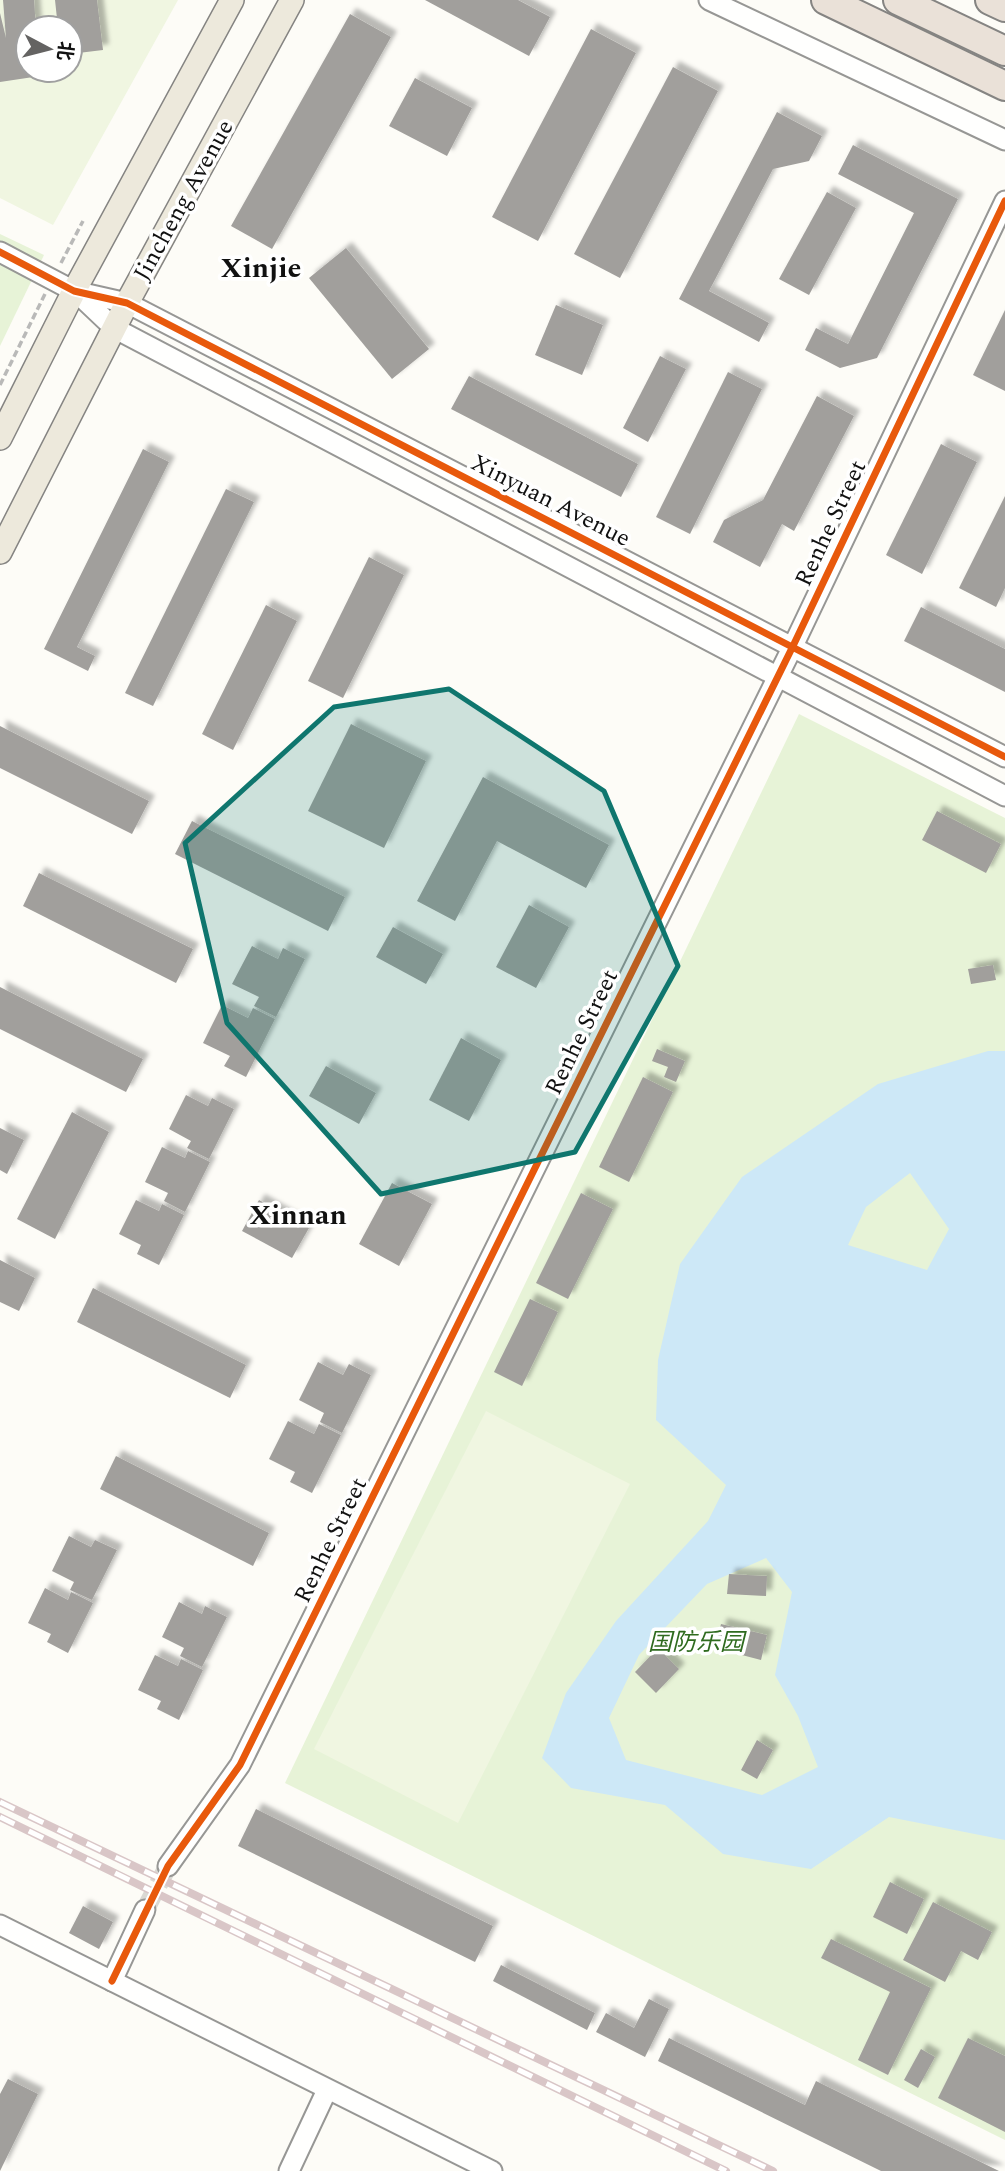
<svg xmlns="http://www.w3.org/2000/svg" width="1005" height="2171" font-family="Spectral,'Noto Sans SC',serif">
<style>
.green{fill:#e7f3d7}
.pitch{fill:#f0f6e1;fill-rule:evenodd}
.water{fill:#cde8f7;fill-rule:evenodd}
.building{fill:#a19f9c;filter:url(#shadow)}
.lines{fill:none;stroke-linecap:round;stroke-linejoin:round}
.minor-tunnel{stroke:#dad9d4;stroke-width:19;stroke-dasharray:19 10;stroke-linecap:butt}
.minor-casing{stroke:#979795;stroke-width:23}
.major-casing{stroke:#858482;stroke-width:26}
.highway-casing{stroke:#858482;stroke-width:32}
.path{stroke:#b9b9b8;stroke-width:3.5;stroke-dasharray:7 3.5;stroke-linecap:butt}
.minor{stroke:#fffffe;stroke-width:19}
.major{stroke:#ede9dc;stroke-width:23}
.highway{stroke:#eae1d8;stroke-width:28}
.rail-casing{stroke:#d9c6c7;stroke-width:8}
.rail{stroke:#fff;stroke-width:5;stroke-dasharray:16;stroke-linecap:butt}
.cycleway-casing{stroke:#fff;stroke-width:11}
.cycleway{stroke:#e8590c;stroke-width:7}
.marked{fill:#0f766e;fill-opacity:0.2;stroke:#0f766e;stroke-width:5;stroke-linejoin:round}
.labels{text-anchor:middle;stroke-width:7;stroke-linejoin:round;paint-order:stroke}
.street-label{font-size:24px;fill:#111;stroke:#fff}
.park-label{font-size:24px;font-style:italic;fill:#2f6b1f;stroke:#fff}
.quarter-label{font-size:28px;font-weight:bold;fill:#111;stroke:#fff}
</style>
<defs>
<filter id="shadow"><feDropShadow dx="6" dy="-6" stdDeviation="2" flood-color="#0004"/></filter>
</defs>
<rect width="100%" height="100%" fill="#fdfcf7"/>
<g class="green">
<polygon points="0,234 44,255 0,346"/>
<polygon points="799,714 1005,818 1005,2140 285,1783"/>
</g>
<g class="pitch">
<path d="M0 0H178L53 225 0 198ZM28 28H70V70H28Z"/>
<polygon points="486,1411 630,1484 458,1823 314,1749"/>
</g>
<path class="water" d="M988 1051H1005V1840L889 1817 811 1869 723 1854 665 1805 571 1788 542 1758 566 1693 616 1621 708 1521 726 1485 656 1420 658 1360 680 1264 742 1177 878 1084ZM910 1173 949 1229 927 1270 848 1245 866 1207ZM766 1558 792 1592 775 1675 798 1716 818 1767 762 1795 626 1760 609 1718 639 1655 707 1584Z"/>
<g class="building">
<polygon points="3,0 34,0 36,28 28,28 28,70 40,70 40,76 0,82 0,13 6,38"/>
<polygon points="55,0 97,0 103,50 70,54 70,28 58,28"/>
<polygon points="425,0 518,0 550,17 529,56"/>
<polygon points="350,14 391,37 272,249 231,226"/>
<polygon points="591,29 636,53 538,241 492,217"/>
<polygon points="673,67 718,91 620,278 574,254"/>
<polygon points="415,78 472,108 447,156 389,126"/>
<polygon points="777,112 822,136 809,161 773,169 709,291 769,323 759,342 679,299"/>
<polygon points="853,145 958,199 877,358 840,368 805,350 816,328 848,344 914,213 838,174"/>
<polygon points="827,192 856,208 809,295 779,279"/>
<polygon points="346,248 429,349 392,379 309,278"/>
<polygon points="556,305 603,325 582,375 535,355"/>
<polygon points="1005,310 1005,391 973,375"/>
<polygon points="660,356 686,369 648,442 623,428"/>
<polygon points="728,372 762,389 690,534 656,517"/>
<polygon points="469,376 638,464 621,497 451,409"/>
<polygon points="817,396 854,416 794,531 782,524 760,567 713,542 724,520 763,500"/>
<polygon points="941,444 977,462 922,574 886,555"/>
<polygon points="143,449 169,462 77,647 95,656 88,671 44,649"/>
<polygon points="226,489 254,502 153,706 125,693"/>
<polygon points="1005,496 1005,588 996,607 959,588"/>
<polygon points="369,557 404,575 343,698 308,681"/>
<polygon points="266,605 297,621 233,750 202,734"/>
<polygon points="921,607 1005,649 1005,692 904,641"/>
<polygon points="351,724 426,761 384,848 308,811"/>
<polygon points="0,726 149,801 132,834 0,768"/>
<polygon points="483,777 609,845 586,888 497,841 455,921 417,901"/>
<polygon points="937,811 1001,844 986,873 922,840"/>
<polygon points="192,821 345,897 328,931 175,854"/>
<polygon points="39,873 193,949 176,983 23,906"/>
<polygon points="529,905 569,927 536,988 496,967"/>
<polygon points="393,927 443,954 426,984 376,957"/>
<polygon points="252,946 278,959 283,948 305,959 276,1017 254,1006 259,997 232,984"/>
<polygon points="993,965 996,980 971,984 968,969"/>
<polygon points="0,987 143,1059 126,1092 0,1029"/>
<polygon points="222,1005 248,1018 253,1008 275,1019 246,1077 224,1066 230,1056 203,1043"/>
<polygon points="461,1038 501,1060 469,1121 429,1100"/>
<polygon points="657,1049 685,1061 676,1082 664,1077 668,1067 652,1061"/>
<polygon points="326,1066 376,1093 359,1124 309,1096"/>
<polygon points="643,1077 673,1092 629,1182 599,1167"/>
<polygon points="186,1095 208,1106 212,1098 234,1109 209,1159 187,1148 191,1141 169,1129"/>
<polygon points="72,1112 109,1132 55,1239 17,1219"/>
<polygon points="0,1128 24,1140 7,1174 0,1170"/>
<polygon points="162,1147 185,1158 188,1151 210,1162 185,1212 164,1201 168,1193 145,1182"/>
<polygon points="392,1183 432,1204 399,1266 359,1244"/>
<polygon points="581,1193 613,1209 568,1299 536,1283"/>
<polygon points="136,1200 159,1211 162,1204 184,1215 159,1265 137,1254 141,1245 119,1234"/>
<polygon points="259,1200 309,1228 292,1258 242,1231"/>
<polygon points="0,1260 35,1278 19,1311 0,1302"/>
<polygon points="93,1288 246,1365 230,1398 77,1322"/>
<polygon points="530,1299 558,1312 522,1386 494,1372"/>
<polygon points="318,1362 343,1375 349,1364 371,1375 342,1433 320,1422 324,1413 299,1400"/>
<polygon points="288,1421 314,1434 319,1424 341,1435 312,1493 290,1482 295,1472 269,1459"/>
<polygon points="116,1456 269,1533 253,1566 100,1489"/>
<polygon points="69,1536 91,1547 95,1540 117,1550 92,1600 70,1590 74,1582 52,1571"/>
<polygon points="729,1574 767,1576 766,1596 727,1594"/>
<polygon points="45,1588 68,1600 71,1592 93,1603 68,1653 47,1642 51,1634 28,1623"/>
<polygon points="179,1602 202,1614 205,1606 227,1617 202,1667 180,1656 184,1648 162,1637"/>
<polygon points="721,1624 767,1635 761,1660 715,1648"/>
<polygon points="658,1648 679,1669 656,1693 635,1672"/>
<polygon points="155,1655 178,1666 181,1659 203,1670 179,1720 157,1709 161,1701 138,1690"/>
<polygon points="757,1740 773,1750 757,1779 741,1770"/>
<polygon points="256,1809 493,1926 475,1962 238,1846"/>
<polygon points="890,1882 924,1899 907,1934 873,1917"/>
<polygon points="933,1902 992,1932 978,1960 961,1951 945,1982 903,1960"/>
<polygon points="83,1906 113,1922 99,1949 69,1933"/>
<polygon points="831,1939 931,1988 888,2075 858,2060 890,1992 821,1958"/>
<polygon points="501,1965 595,2013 587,2030 493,1981"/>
<polygon points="649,1999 669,2009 645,2057 596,2032 606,2013 634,2028"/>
<polygon points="669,2038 805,2105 816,2081 999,2171 881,2171 658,2061"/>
<polygon points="968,2038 1005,2056 1005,2132 938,2098"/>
<polygon points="921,2049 935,2057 918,2088 904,2080"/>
<polygon points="8,2079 38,2094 0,2171 0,2094"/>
</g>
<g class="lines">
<polyline class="minor-tunnel" points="145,1910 168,1866"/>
<defs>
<g id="minor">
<polyline points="709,0 1005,140"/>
<polyline points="0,252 74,291 127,303 1005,757"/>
<polyline points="75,291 114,328 1005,796"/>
<polyline points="168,1866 240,1765 793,646 1005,201"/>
<polyline points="0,1925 492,2171"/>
<polyline points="112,1981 145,1910"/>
<polyline points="289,2171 327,2090"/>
</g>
<g id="major">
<polyline points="0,438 74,291 232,0"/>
<polyline points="0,552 127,303 292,0"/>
</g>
<g id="highway">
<polyline points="826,0 1005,86"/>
<polyline points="898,0 1005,51"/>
<polyline points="990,0 1005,7"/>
</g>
</defs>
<use href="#minor" class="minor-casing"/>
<use href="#major" class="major-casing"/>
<use href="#highway" class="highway-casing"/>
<g class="path">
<polyline points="61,263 83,221"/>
<polyline points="0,385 45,294"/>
</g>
<use href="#minor" class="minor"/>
<use href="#major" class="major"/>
<use href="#highway" class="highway"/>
<defs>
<g id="rail">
<polyline points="0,1802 773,2171"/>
<polyline points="0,1817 726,2171"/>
</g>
</defs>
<use href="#rail" class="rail-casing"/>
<use href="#rail" class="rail"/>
<defs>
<g id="cycleway">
<polyline points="0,252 74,291 127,303 1005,757"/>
<polyline points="112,1981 168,1866 240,1765 793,646 1005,201"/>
</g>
</defs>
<use href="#cycleway" class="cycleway-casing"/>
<use href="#cycleway" class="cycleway"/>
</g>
<path class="marked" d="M449 689 604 791 678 966 575 1152 381 1194 227 1023 185 843 334 707Z"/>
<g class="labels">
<g class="street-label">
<text transform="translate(183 200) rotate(-61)" y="8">Jincheng Avenue</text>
<text transform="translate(551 500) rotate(27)" y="8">Xinyuan Avenue</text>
<text transform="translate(830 523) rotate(-65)" y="8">Renhe Street</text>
<text transform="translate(581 1032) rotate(-64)" y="8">Renhe Street</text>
<text transform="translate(330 1540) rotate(-64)" y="8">Renhe Street</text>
</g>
<g class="park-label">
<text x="696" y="1650">国防乐园</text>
</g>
<g class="quarter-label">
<text x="261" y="277">Xinjie</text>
<text x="298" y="1224">Xinnan</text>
</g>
</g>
<g transform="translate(49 49) rotate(97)"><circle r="33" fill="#ffffff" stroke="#a0a0a0" stroke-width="2"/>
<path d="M0-5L12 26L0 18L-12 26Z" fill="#646362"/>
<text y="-10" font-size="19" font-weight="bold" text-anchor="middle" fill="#111111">北</text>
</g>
</svg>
